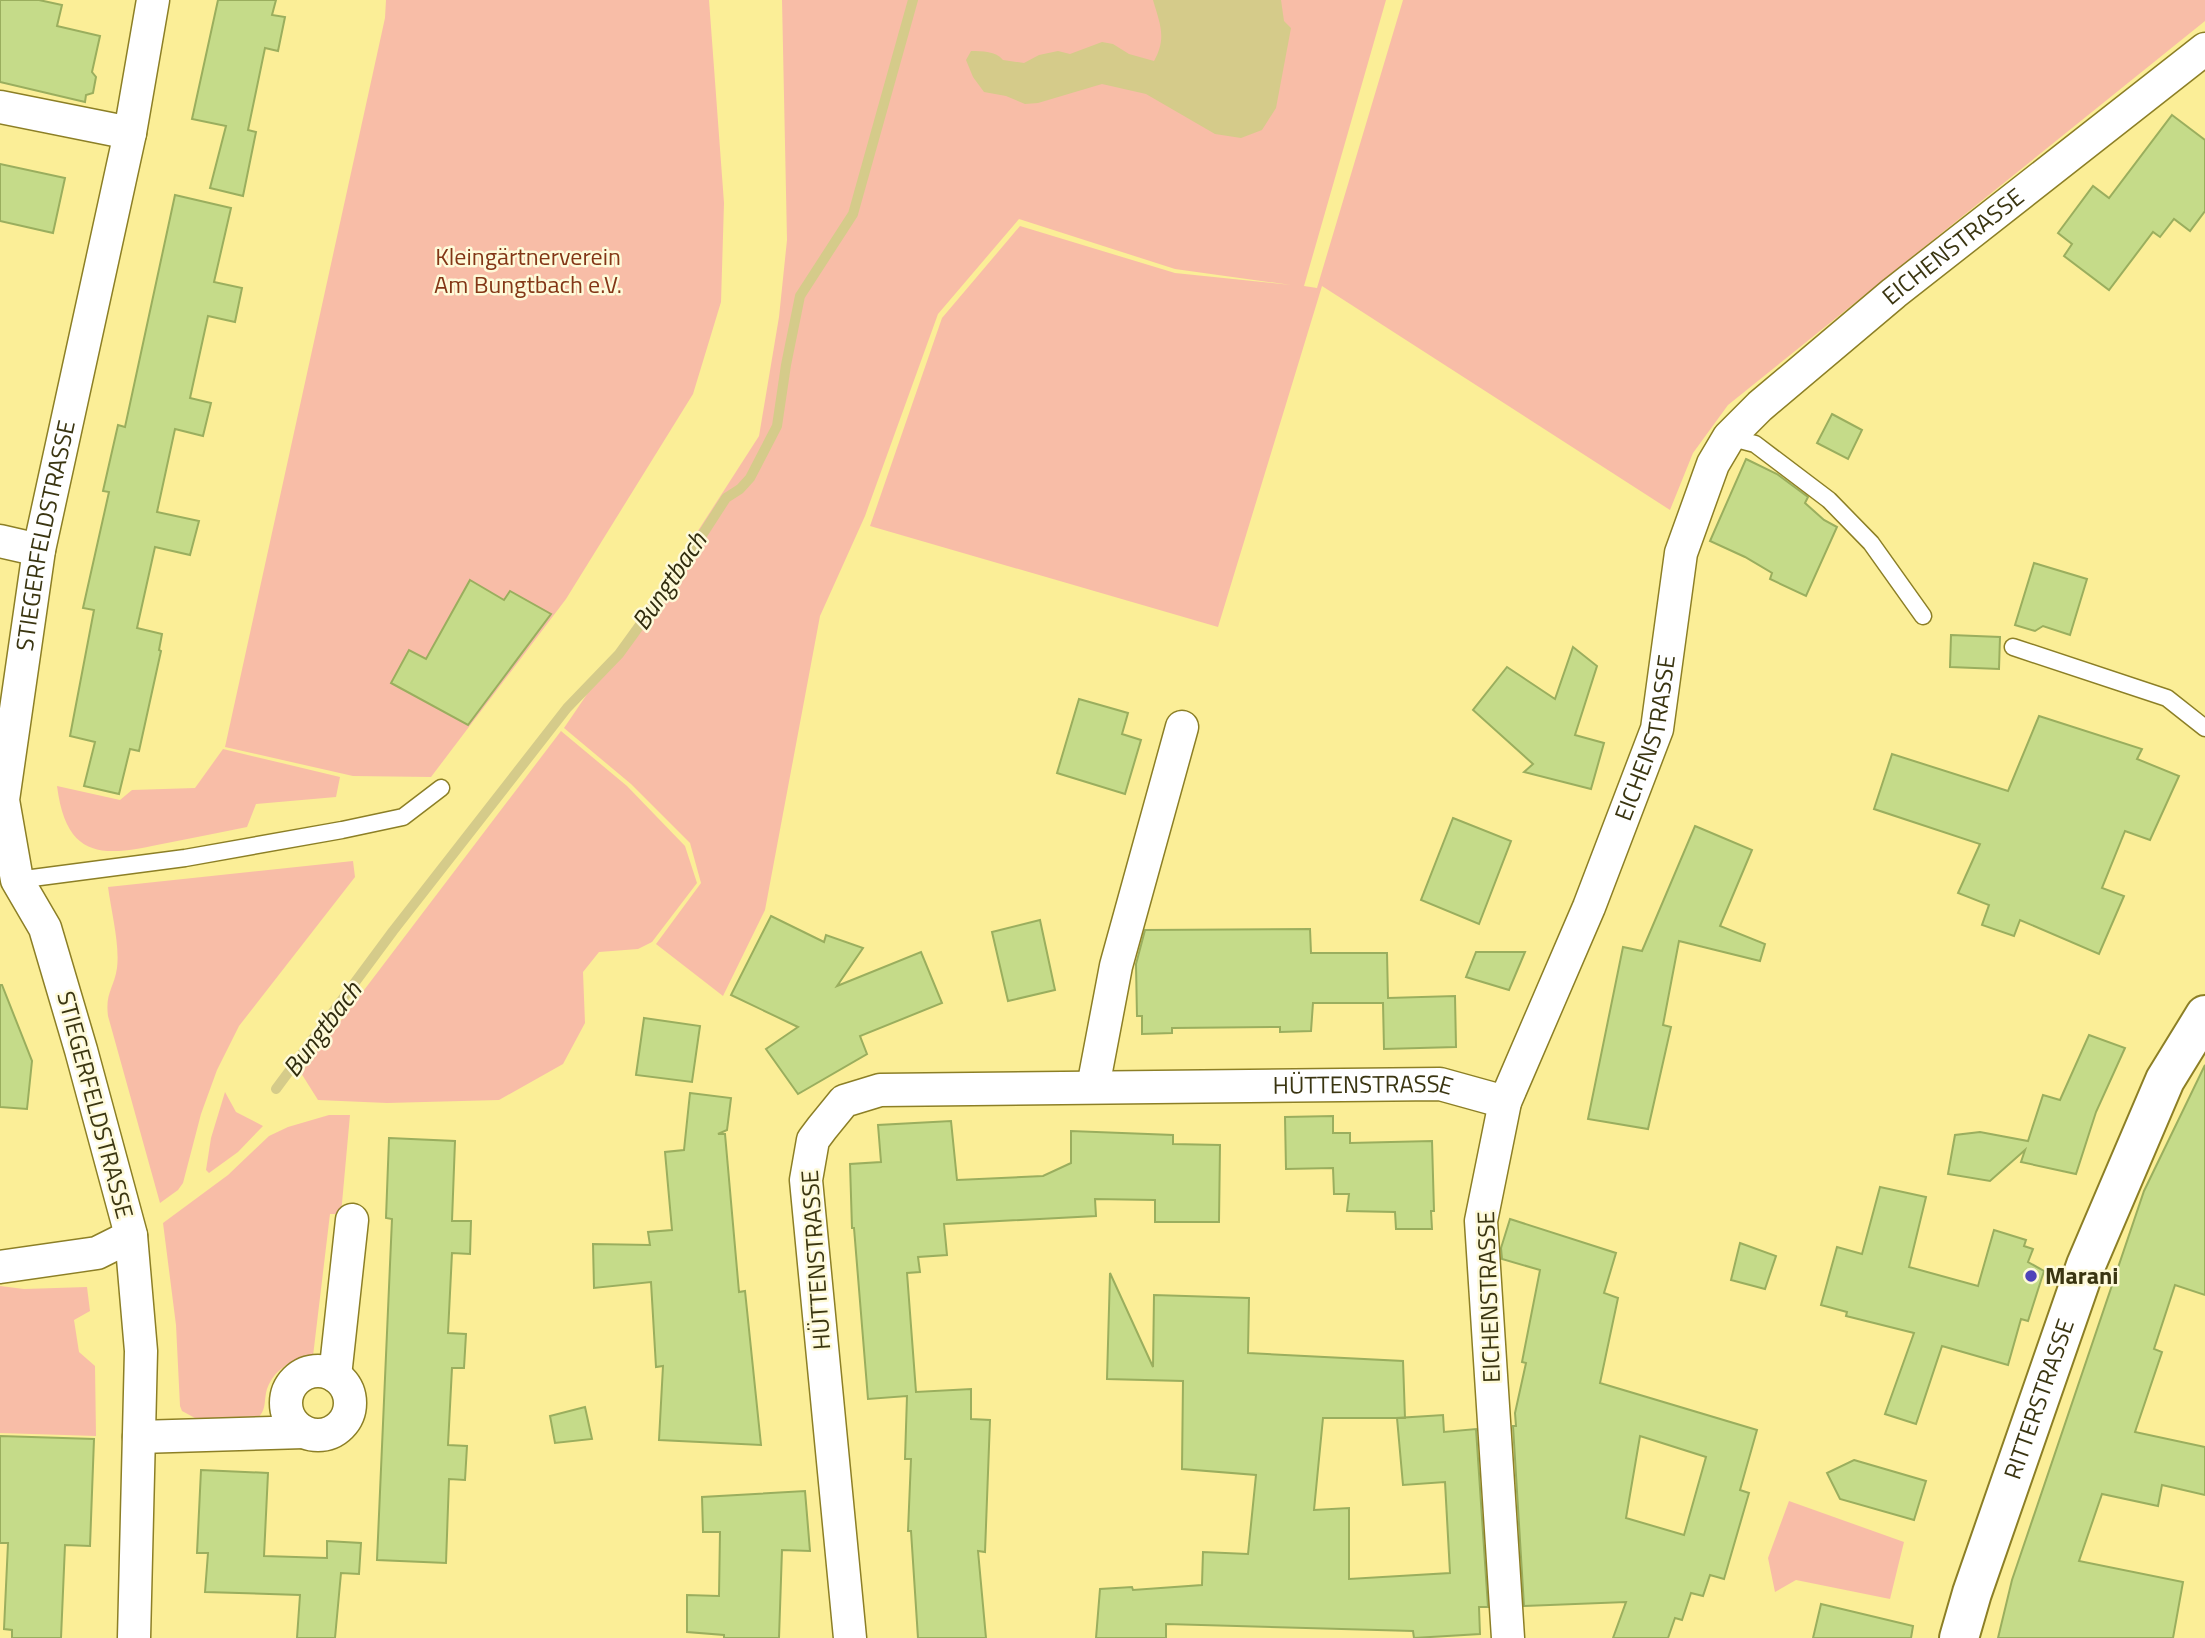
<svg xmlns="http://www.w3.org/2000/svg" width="2205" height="1638" font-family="'Titillium Web',sans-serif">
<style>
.green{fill:#f8bda7}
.water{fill:#d5cb8a}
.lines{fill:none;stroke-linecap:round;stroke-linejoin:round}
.stream{stroke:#d5cb8a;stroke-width:10}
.building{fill:#c5db89;stroke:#9aae5e;stroke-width:2;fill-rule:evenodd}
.service-casing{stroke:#8c7f26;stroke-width:19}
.minor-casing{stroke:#8c7f26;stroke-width:35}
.secondary-casing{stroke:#8c7f26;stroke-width:42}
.service{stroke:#fff;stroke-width:16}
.minor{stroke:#fff;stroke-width:32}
.secondary{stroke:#fff;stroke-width:38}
.poi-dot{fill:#4e43ba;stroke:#fefad9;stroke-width:2.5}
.labels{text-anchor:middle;stroke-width:5;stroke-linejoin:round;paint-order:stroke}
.street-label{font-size:24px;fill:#3a3511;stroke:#fefad9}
.park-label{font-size:24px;fill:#833616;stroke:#fefad9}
.poi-label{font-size:24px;font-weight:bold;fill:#3a3511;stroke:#fefad9;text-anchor:start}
.water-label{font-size:26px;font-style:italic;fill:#302c0e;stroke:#fefad9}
</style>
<rect width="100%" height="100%" fill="#fbee97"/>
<g class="green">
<polygon points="386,0 709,0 724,203 721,302 693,394 566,599 431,777 353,776 225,747 385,18"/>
<polygon points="782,0 1386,0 1304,286 1317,288 1403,0 2205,0 2205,21 1728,405 1693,453 1670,510 1322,286 1218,627 870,526 942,318 1020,226 1175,273 1291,285 1175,269 1019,219 938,314 865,516 820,616 765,910 723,996 656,944 701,883 690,843 631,784 564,728 694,537 759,436 779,317 787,240"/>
<polygon points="561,731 627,786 685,846 697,883 652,942 638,949 599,952 583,972 585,1023 563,1064 499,1100 387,1103 318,1100 301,1073"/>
<path d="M223 749 340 777 336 797 256 804 247 827C221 832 194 838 167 843 106 856 67 863 57 786L120 800 132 790 195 788Z"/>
<path d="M353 861 355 877 239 1026 217 1070 201 1114 183 1183 178 1190 160 1203 108 1016C105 993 114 988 117 968 120 945 111 910 108 887Z"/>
<polygon points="225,1092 236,1112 263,1126 238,1152 209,1173 206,1170 211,1138"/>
<path d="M329 1115H350L341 1214H330L313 1356C293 1357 271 1371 266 1393 264 1404 266 1410 257 1419L195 1418 182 1411 180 1406 176 1325 163 1223 228 1175 269 1136 288 1127Z"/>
<polygon points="0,1286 24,1289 87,1287 90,1311 74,1320 79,1352 95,1366 96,1436 0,1433"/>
<polygon points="1789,1501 1904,1542 1890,1599 1796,1580 1775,1592 1768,1558"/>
</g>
<path class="water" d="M1153 0H1281L1284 21 1291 28 1276 108 1262 130 1241 138 1215 134 1146 94 1102 84 1038 103 1025 104 1006 96 984 92 973 77 966 60 971 51C982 51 996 51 1003 60L1024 63 1039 55 1058 51 1070 54 1102 42 1113 44 1129 54 1154 61C1167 38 1160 24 1153 0Z"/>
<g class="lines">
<polyline class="stream" points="276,1089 393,931 567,708 619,654 677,574 726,498 740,489 750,478 777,426 786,365 800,296 853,214 913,0"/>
</g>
<g class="building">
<polygon points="0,0 39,0 62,5 57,26 100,36 92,72 96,77 93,93 86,95 85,102 0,82"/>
<polygon points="218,0 276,0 272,15 285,17 278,51 265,48 248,130 256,132 243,196 210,188 226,126 192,119"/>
<polygon points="2172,115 2205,140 2205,211 2190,231 2174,219 2160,237 2153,232 2109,290 2064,256 2072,244 2058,233 2093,186 2109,198"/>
<polygon points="0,164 65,178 53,233 0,221"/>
<polygon points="175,195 231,208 214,282 242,288 235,322 208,316 190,398 211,403 203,436 175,429 157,512 199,521 190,555 155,547 137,628 162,634 159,650 161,651 139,751 130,749 119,794 84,786 95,742 70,736 94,610 83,608 109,492 103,491 118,425 125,427"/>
<polygon points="1832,414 1862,430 1848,459 1817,443"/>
<polygon points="1746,459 1777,474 1808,497 1805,503 1824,520 1837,527 1806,596 1770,579 1772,573 1745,557 1710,541"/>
<polygon points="2034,563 2087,579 2070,635 2043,626 2035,631 2015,625"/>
<polygon points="470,580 504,600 510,591 551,614 468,725 391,683 409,650 426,659"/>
<polygon points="1951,635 2000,637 1999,669 1950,667"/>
<polygon points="1573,647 1597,666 1575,735 1604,743 1591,789 1524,772 1533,764 1473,710 1507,667 1555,699"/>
<polygon points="1079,699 1128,713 1122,734 1141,740 1125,794 1057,773"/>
<polygon points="2039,716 2142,749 2137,759 2179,776 2150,840 2125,831 2102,888 2124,896 2099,954 2020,920 2014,936 1982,925 1989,905 1958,893 1980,844 1874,809 1892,754 2008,791"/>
<polygon points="1453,818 1511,841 1479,924 1421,900"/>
<polygon points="1695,826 1752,850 1720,926 1765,944 1760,961 1679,941 1663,1025 1671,1027 1648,1129 1588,1119 1623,947 1642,951"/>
<polygon points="771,916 824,942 826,935 863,948 837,986 921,952 942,1003 860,1036 867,1054 798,1094 766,1049 798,1027 731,995"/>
<polygon points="1040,920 1055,990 1008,1001 992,932"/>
<polygon points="1310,929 1311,953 1387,953 1388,998 1455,996 1456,1047 1384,1049 1383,1003 1313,1003 1311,1031 1280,1032 1280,1027 1172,1028 1172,1033 1142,1034 1142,1016 1137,1016 1136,964 1145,930"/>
<polygon points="1476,952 1525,952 1509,990 1466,977"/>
<polygon points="0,985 2,985 32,1061 27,1109 0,1107"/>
<polygon points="644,1018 700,1026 692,1082 636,1075"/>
<polygon points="2089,1035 2125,1048 2096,1112 2076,1174 2021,1162 2025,1150 1990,1181 1948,1174 1955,1135 1980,1132 2028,1141 2043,1095 2060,1100"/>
<polygon points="2205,1065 2205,1295 2175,1285 2154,1349 2162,1352 2135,1432 2205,1447 2205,1495 2162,1485 2158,1506 2102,1494 2079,1561 2183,1582 2173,1638 1998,1638 2012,1580 2144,1191"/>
<polygon points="690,1093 731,1098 727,1130 718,1134 725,1134 739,1292 745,1291 761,1445 659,1440 663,1366 656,1367 651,1282 594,1288 593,1244 650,1245 648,1232 672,1230 665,1152 684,1150"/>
<polygon points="1333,1116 1333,1133 1350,1133 1350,1143 1432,1141 1434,1211 1431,1211 1432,1229 1396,1229 1395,1212 1347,1211 1349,1194 1334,1194 1333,1168 1286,1169 1285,1117"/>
<polygon points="951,1121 957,1180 1043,1176 1071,1163 1071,1131 1173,1135 1173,1144 1220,1145 1219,1222 1155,1222 1155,1200 1095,1199 1096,1216 944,1224 947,1255 918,1257 920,1272 907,1273 916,1392 971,1389 971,1419 990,1420 985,1552 978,1551 986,1638 918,1638 911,1531 908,1531 911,1459 905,1459 907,1396 868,1399 854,1228 852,1228 850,1164 881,1162 878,1125"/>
<polygon points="389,1138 455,1141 452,1221 471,1221 470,1254 452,1253 448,1333 466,1334 464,1368 452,1368 448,1445 467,1446 465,1480 449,1479 446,1563 377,1560 392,1219 386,1218"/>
<polygon points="1880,1187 1926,1197 1909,1267 1978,1286 1994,1230 2026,1240 2024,1246 2033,1249 2028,1262 2044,1271 2028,1321 2021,1319 2008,1365 1942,1346 1916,1424 1885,1414 1914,1333 1846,1316 1847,1312 1821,1305 1837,1247 1862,1254"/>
<path d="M1510 1219 1616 1253 1604 1293 1618 1298 1600 1383 1757 1430 1740 1490 1749 1493 1724 1579 1710 1575 1703 1596 1691 1593 1682 1620 1675 1618 1668 1638H1613L1626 1602 1524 1606 1513 1426H1516L1515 1413 1526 1363 1522 1362 1540 1270 1502 1259 1501 1248ZM1640 1436 1706 1457 1684 1535 1626 1518Z"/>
<polygon points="1740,1243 1776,1256 1765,1289 1731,1280"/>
<polygon points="1110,1273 1153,1367 1154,1295 1249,1298 1248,1353 1403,1361 1405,1418 1323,1418 1314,1510 1349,1508 1349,1579 1450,1573 1445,1482 1403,1485 1397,1418 1443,1415 1444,1432 1476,1429 1488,1607 1479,1607 1480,1634 1414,1638 1413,1631 1166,1624 1166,1638 1096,1638 1100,1589 1132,1587 1133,1590 1202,1585 1203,1552 1248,1554 1256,1475 1182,1469 1183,1381 1107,1379"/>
<polygon points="585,1407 592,1439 555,1443 550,1416"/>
<polygon points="0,1436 94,1439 90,1546 65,1545 61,1638 12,1638 12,1630 4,1629 8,1543 0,1543"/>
<polygon points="1854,1460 1926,1481 1914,1520 1840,1499 1827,1473"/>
<polygon points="201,1470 268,1473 264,1556 327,1558 327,1541 361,1543 359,1574 341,1573 335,1638 297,1638 300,1595 205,1592 208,1553 197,1553"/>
<polygon points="805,1491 810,1551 782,1550 779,1638 724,1638 724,1635 687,1632 687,1595 719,1596 720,1532 703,1532 702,1497"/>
<polygon points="1821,1604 1913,1626 1911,1638 1813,1638"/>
</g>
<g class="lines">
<defs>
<g id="service">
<polyline points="1729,437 1755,444 1829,500 1871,543 1923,616"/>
<polyline points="2013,647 2167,698 2205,728"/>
<polyline points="17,880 185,858 342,830 403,817 441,788"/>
</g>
<g id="minor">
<polyline points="0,107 130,133"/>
<polyline points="0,541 39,550"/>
<polyline points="1093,1087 1116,966 1182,727"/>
<polyline points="0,1267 97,1253 131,1236"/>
<circle cx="318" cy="1403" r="32"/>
<polyline points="335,1376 352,1220"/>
<polyline points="139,1437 304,1432"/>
<path id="s1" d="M134 1638 141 1351 131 1235 81 1050 45 928 17 880 3 800 39 550 130 133 153 0"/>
<path id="s2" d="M850 1638 806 1180 813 1140 822 1128 844 1101 880 1090 1440 1084 1505 1102"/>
<path id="s3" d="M1508 1638 1481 1221 1505 1102 1589 907 1657 729 1681 553 1713 464 1729 437 1760 406 1894 293 2205 49"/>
</g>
<g id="secondary">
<path id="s4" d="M1959 1638 1972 1593 2086 1265 2165 1080 2205 1015"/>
</g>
</defs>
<use href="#service" class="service-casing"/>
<use href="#minor" class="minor-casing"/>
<use href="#secondary" class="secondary-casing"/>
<use href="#service" class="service"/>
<use href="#minor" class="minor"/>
<use href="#secondary" class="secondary"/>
</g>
<circle class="poi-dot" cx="2031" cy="1276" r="7"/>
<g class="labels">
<g class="street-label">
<text dy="8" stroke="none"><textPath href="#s3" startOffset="1540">EICHENSTRASSE</textPath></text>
<text dy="8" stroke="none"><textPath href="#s1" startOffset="1127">STIEGERFELDSTRASSE</textPath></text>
<text dy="8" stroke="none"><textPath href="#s3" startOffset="931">EICHENSTRASSE</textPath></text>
<text dy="8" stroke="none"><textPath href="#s2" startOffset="1071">HÜTTENSTRASSE</textPath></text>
<text transform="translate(95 1105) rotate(75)" y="8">STIEGERFELDSTRASSE</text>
<text transform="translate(816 1260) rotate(-94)" y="8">HÜTTENSTRASSE</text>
<text transform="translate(1489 1297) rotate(-92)" y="8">EICHENSTRASSE</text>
<text dy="8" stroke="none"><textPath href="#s4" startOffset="252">RITTERSTRASSE</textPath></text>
</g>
<g class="park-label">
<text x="528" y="265">Kleingärtnerverein<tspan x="528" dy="28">Am Bungtbach e.V.</tspan></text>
</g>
<g class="poi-label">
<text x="2045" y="1284">Marani</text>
</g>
<g class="water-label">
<text transform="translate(669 581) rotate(-56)" y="9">Bungtbach</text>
<text transform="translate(322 1029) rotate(-53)" y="9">Bungtbach</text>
</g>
</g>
</svg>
